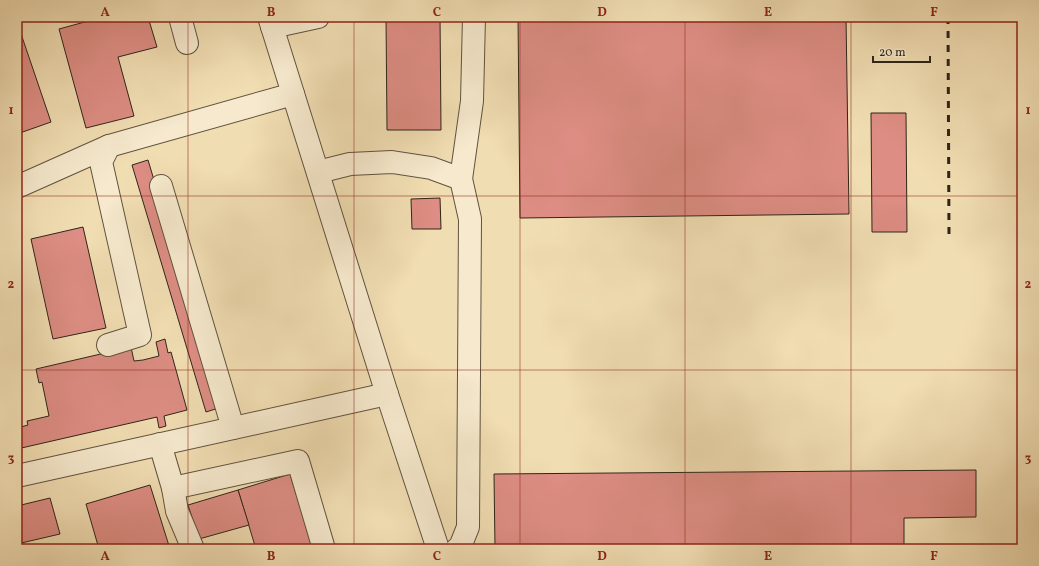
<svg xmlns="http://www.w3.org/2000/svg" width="1039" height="566" font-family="Vollkorn,serif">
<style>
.building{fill:#dd8d83;stroke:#2f2519}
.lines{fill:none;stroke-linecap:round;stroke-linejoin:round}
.minor-casing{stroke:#60533f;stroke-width:24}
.minor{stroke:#f6e9cd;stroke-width:22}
.rail{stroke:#2f2519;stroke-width:3;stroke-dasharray:7 7;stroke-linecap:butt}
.grid{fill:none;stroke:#8f2418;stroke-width:1;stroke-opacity:0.55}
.neatline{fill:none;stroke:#8f2418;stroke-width:1.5}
.grid-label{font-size:13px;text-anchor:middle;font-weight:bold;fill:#8f2418}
</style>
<rect width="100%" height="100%" fill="#f1ddb2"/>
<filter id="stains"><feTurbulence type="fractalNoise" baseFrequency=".005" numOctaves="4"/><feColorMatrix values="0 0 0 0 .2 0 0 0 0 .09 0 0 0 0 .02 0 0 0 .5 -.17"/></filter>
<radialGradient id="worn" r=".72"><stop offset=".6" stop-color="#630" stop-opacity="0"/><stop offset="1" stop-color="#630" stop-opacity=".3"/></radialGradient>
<g class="building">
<polygon points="103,17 108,17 109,19 115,17 148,17 157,47 118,57 134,116 86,128 59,29"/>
<polygon points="386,17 440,17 441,130 387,130"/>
<polygon points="518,17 846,17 849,214 520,218"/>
<polygon points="17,22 51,122 17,134"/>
<polygon points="871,113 906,113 907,232 872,232"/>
<polygon points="148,160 222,407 206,412 132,165"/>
<polygon points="440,198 441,229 412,229 411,199"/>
<polygon points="83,227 106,328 53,339 31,239"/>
<polygon points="165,339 168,353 171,352 187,410 164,416 166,426 159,428 157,417 17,449 17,428 28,425 27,421 49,416 42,382 39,383 36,369 131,347 134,361 143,360 159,356 156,342"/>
<polygon points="976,470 976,517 904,518 904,549 495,549 494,474"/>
<polygon points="290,474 313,549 256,549 238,490"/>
<polygon points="150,485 170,549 99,549 86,504"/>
<polygon points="238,490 249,525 199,539 188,505"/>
<polygon points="50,498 60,534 17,544 17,506"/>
</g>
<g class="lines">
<defs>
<g id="minor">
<polyline points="180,17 187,43"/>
<polyline points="269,17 387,394 438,549"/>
<polyline points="272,27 318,17"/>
<polyline points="318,172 350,164 392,162 431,168 461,179 470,219 468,527 460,547 457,549"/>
<polyline points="461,179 472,101 474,17"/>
<polyline points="161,186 233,428"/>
<polyline points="17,187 109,146 293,94"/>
<polyline points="108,345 140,335 101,162 109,146"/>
<polyline points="160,444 173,488 177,511 193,549"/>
<polyline points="17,476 387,394"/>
<polyline points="173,488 298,461 324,549"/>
</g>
</defs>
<use href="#minor" class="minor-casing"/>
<use href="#minor" class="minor"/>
<polyline class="rail" points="948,17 949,238"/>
</g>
<path class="grid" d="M188 17V549M354 17V549M520 17V549M685 17V549M851 17V549M17 196H1022M17 370H1022"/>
<rect width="1039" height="566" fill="none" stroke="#f1ddb2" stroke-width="44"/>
<path d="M873 56v6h57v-6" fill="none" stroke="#2f2519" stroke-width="2"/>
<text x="879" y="56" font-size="12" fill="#2f2519" stroke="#f6e9cd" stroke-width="3" paint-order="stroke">20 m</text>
<rect x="22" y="22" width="995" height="522" class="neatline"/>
<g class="grid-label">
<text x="105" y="16">A</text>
<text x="271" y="16">B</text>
<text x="437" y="16">C</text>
<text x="602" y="16">D</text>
<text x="768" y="16">E</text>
<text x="934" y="16">F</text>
<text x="11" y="114">1</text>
<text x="1028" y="114">1</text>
<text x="11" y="288">2</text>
<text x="1028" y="288">2</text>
<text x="11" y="462">3</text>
<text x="1028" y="462">3</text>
<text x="105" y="560">A</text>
<text x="271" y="560">B</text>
<text x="437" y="560">C</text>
<text x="602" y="560">D</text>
<text x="768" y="560">E</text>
<text x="934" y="560">F</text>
</g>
<rect width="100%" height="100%" filter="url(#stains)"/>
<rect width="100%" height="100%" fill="url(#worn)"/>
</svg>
